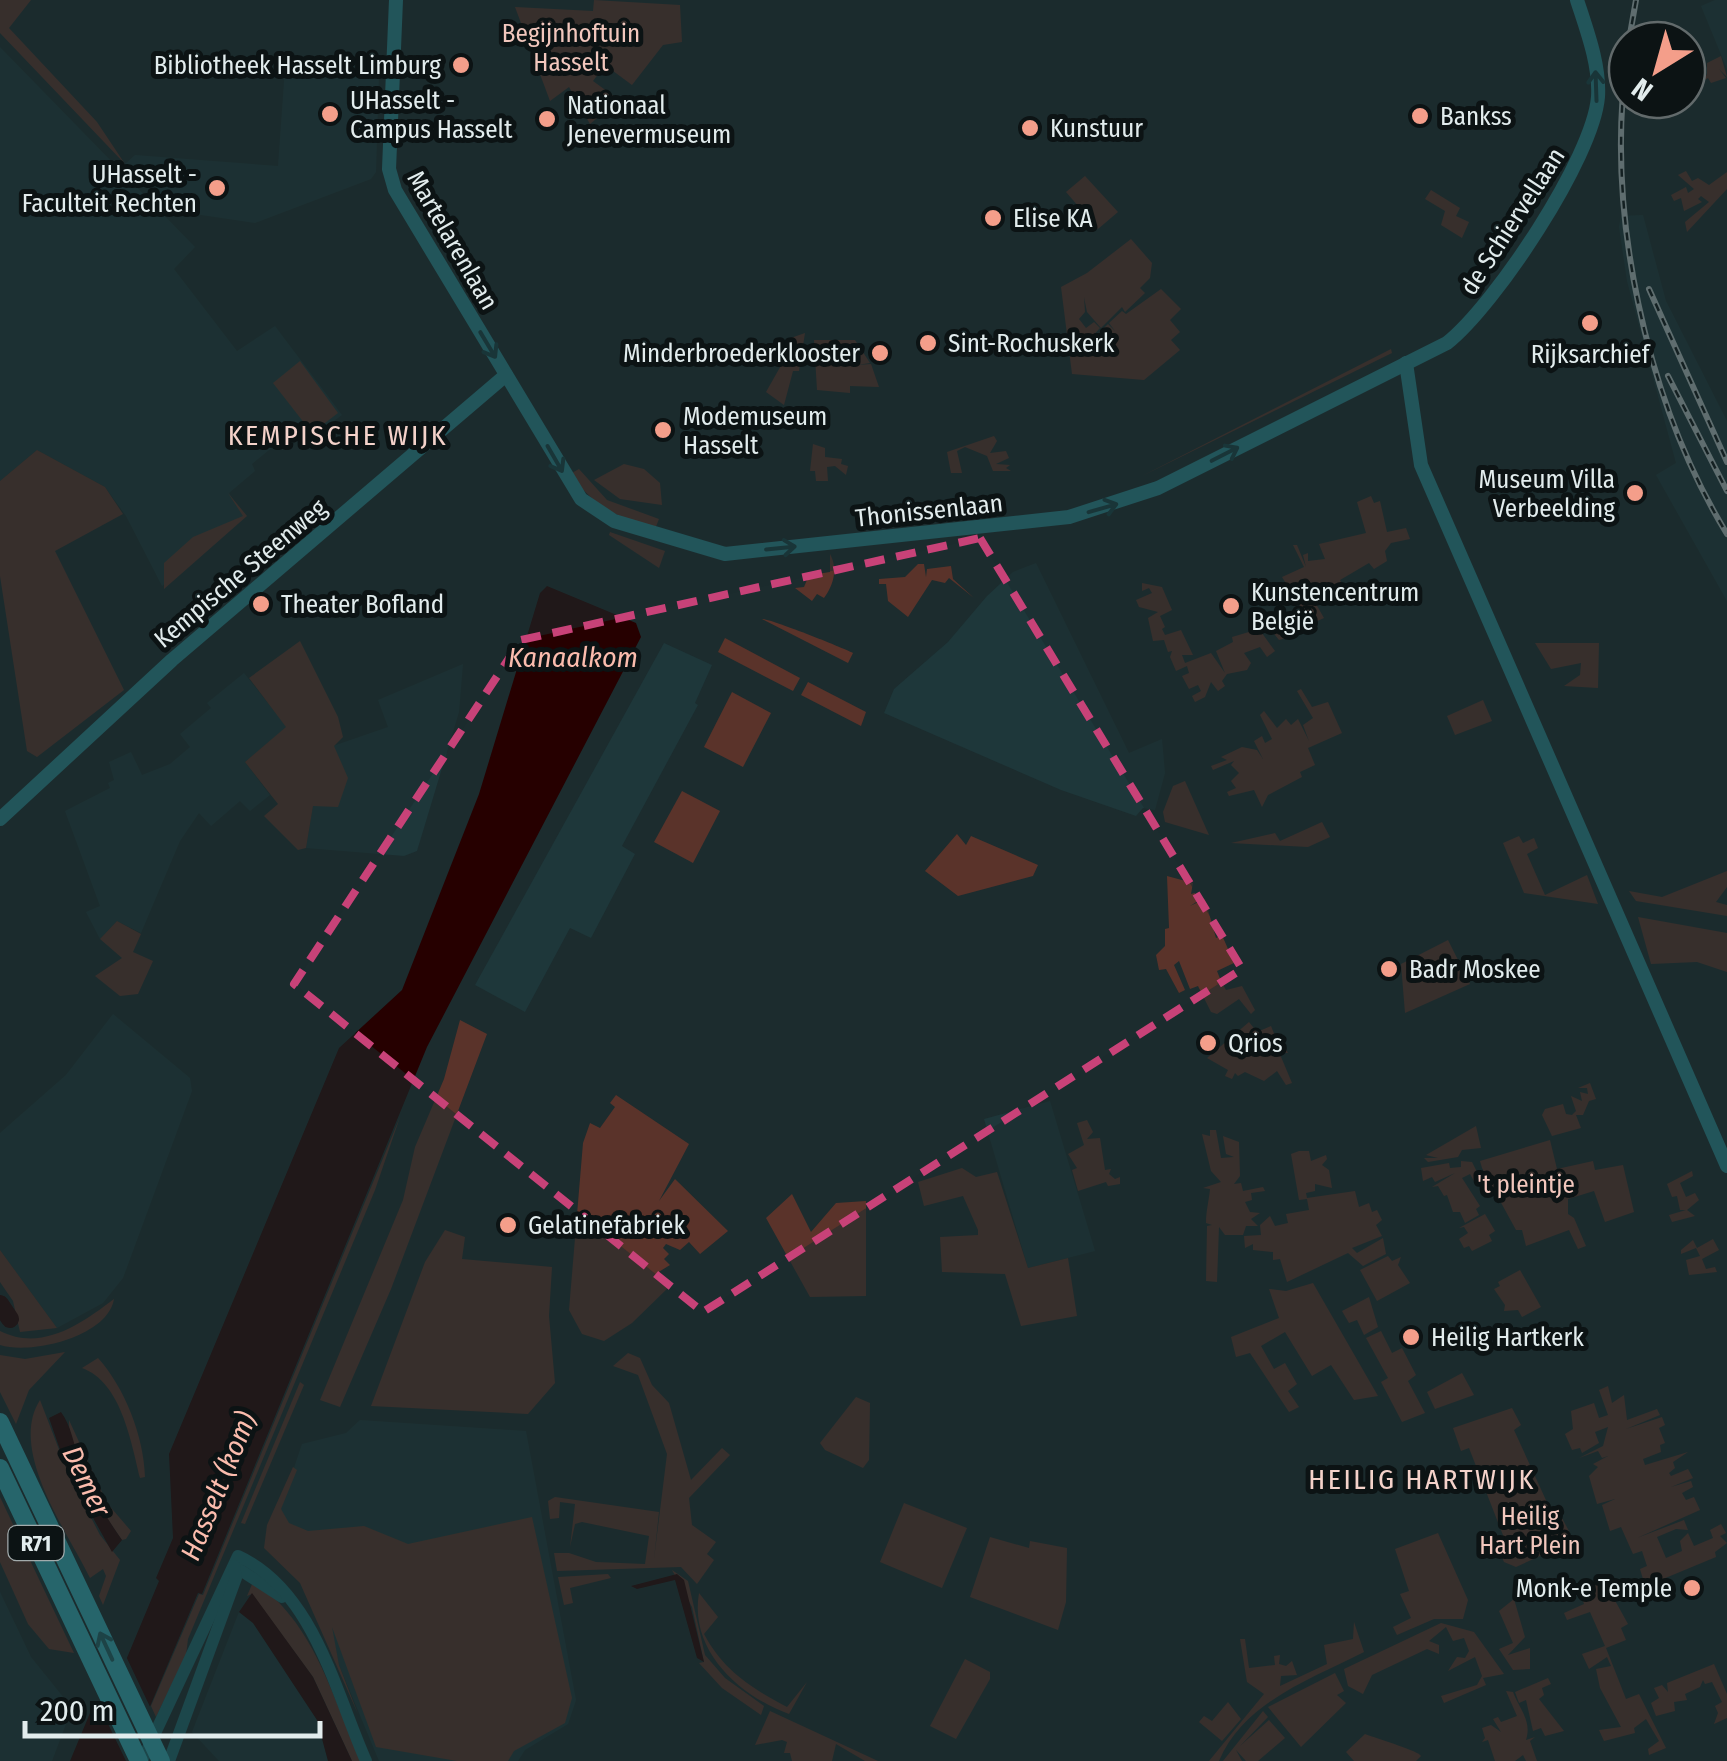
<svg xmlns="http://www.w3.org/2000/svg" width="1727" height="1761" font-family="'Fira Sans Condensed',sans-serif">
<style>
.built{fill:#1e373a}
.green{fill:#5a332a}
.water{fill:#260000}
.pier{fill:#1c2c2e}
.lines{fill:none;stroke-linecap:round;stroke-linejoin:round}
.river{stroke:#260000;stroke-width:18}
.tertiary{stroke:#1e686f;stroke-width:12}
.secondary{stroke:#2a8891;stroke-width:14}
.trunk{stroke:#33abb6;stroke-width:18}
.rail-casing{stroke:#b1bdbe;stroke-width:6}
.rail{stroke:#0c1314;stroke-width:2.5;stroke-dasharray:8;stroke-linecap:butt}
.oneway{stroke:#184246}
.oneway2{stroke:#205f65}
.marked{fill:none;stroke:#c84278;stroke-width:8;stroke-dasharray:20 12;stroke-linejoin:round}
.poi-dot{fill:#f49e8a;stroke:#0c1314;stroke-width:4}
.labels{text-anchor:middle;stroke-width:10;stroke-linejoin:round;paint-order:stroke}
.shield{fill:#0c1314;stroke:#a2abac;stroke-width:2.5}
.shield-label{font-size:22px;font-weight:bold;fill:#e2eced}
.park-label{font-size:25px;fill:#f2c7bd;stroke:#0c1314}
.poi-label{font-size:25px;fill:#e2eced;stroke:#0c1314;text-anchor:start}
.street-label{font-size:25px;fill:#e2eced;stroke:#0c1314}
.neighbourhood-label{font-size:28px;letter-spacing:2.5px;fill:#f4d2ca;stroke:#0c1314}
.water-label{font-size:28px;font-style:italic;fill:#fbbcad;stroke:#0c1314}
</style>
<rect width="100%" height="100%" fill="#1c2c2e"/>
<g class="built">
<polygon points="1715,0 1727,0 1727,69 1701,6"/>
<polygon points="0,47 195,247 174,269 237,351 275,326 342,415 312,437 301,424 252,464 255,471 229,493 244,516 162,586 126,516 105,487 37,450 0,481"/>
<polygon points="285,68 379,73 376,172 371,179 255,223 181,212 125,164 135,155 278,166"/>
<polygon points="1643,215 1666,301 1727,421 1727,601 1656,475 1676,463 1627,281 1619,227 1621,216"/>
<polygon points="1036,563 1129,753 1162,739 1165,773 1155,810 1143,808 1136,816 1061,790 884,713 894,689 948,642 987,596 1013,572"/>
<polygon points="664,643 712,665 695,703 698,705 622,846 635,854 591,938 570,928 525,1012 475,985"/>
<polygon points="463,664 459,712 417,851 404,856 306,848 313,805 333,746 388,727 378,700"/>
<polygon points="244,673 287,727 245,762 270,795 250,811 240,801 211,826 199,813 180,841 141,933 117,921 100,939 86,912 100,906 65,811 110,788 108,783 114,780 109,762 131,752 142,775 170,764 190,747 180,734 211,708 207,703"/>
<polygon points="113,1014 190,1078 192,1091 123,1278 103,1303 57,1328 0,1250 0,1133 66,1075"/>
<polygon points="1050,1101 1095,1251 1028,1268 984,1119"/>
<polygon points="360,1420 526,1431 576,1700 568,1724 525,1750 518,1761 379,1761 339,1665 328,1616 274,1527 302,1444 346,1433"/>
<polygon points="0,1592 31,1657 72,1708 52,1761 0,1761"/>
<polygon points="239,1612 253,1623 317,1720 328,1761 219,1761 192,1732"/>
</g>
<g class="green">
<polygon points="0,0 31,0 9,28 97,122 125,164 0,33"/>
<polygon points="594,0 680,5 682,42 663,45 632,85 605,65 593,81 619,100 590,124 569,87 550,101 515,7 593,11"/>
<polygon points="1721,56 1727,77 1719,69 1726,78 1711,83 1708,78 1695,86 1698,94 1693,90 1691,104 1686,104 1687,84 1694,78 1691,73 1702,67 1707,76 1707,63"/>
<polygon points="1686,171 1692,181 1698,178 1709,185 1727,172 1727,189 1687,232 1685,222 1709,202 1701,196 1698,199 1702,202 1684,211 1681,198 1674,201 1671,195 1686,187 1688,193 1694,189 1678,175"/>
<polygon points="1085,176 1118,212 1098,229 1066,192"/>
<polygon points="1431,190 1460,208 1456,216 1469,222 1462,238 1441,225 1445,211 1425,199"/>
<polygon points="1131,239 1152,263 1150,278 1140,288 1145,293 1125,312 1122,307 1101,328 1087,312 1084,297 1085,312 1079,319 1086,328 1094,322 1100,328 1088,341 1084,339 1089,343 1108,324 1115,331 1109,323 1122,311 1126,314 1161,289 1181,309 1170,320 1180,332 1171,340 1180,350 1144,380 1072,374 1061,287 1087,273"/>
<polygon points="805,333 799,371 793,371 784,405 766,392 783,362 788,339"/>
<polygon points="855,340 870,363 857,365 871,364 879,387 850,386 850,393 817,390 814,340"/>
<polygon points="1391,349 1392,353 1142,476"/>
<polygon points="300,361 338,413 312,433 273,383"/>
<polygon points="994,436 997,441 990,453 1006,451 1009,458 996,464 1010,465 1006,468 1011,471 993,471 987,456 965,447 957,451 962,473 951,473 947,452"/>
<polygon points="813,444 825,448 825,457 842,459 841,464 848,466 846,475 835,466 827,467 828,481 816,481 815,471 810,471"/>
<polygon points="37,450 105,487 123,514 55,551 124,690 37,757 27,751 0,576 0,481"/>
<polygon points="624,464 644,469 660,483 662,505 620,499 594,480"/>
<path d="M579 469 607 500 659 519 655 529C614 515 597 509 570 474Z"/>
<polygon points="228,493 247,516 164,589 164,563 193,537 243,516"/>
<polygon points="1371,496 1374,503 1380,501 1387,532 1406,528 1410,539 1391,543 1385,551 1387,561 1374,569 1369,563 1340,580 1344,588 1316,604 1324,618 1311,624 1282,577 1304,567 1293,545 1297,545 1306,567 1303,555 1308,553 1308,561 1325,559 1319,544 1366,533 1357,502"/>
<polygon points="610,532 665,551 659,568 609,535"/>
<path d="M830 554C838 568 834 585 824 598L817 594 812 601 795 588 804 587 809 575 830 572Z"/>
<polygon points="918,564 924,564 926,577 927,569 951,566 953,579 974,598 949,578 945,583 932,580 908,617 888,601 886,584 879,584 879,579 905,577"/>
<polygon points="1142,583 1162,587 1172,610 1160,616 1165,627 1162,629 1165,635 1181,630 1193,655 1182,655 1185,663 1211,653 1225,673 1216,651 1233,642 1232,637 1259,629 1275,651 1267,657 1260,647 1244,653 1251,663 1247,670 1227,674 1222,681 1225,686 1218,691 1211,682 1205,697 1195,702 1192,696 1201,691 1198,685 1189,689 1182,676 1189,673 1187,666 1176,671 1170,657 1172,651 1168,652 1164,640 1153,641 1148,618 1158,612 1139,607 1136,600 1152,593 1149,588 1142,591"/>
<polygon points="1299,610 1308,627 1304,630 1293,617 1304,633 1279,640 1267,625"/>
<path d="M762 619C771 619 841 647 853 653L848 663Z"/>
<polygon points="725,638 800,678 793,691 718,652"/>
<polygon points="300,641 338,717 343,737 334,746 348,778 338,807 313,806 306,848 298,850 264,816 278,804 245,762 286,727 249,678"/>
<polygon points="1535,643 1599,643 1598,688 1564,686 1580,675 1581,663 1551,669"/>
<polygon points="808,682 866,712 861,726 801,695"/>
<polygon points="1301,689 1312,707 1328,702 1342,733 1308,748 1315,765 1300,772 1302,777 1268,795 1262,807 1254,790 1229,796 1227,792 1236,788 1231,781 1239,773 1231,765 1234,761 1213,770 1211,766 1227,760 1221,757 1242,747 1257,750 1263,759 1254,741 1262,736 1265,743 1272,739 1260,715 1264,711 1277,728 1286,719 1291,725 1298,719 1309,741 1303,725 1313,718 1297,691"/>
<polygon points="732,692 771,713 743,767 704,747"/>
<polygon points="1483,700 1492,721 1455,735 1447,716"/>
<polygon points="1185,781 1209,835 1165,822 1163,812 1173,786"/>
<polygon points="682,791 720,811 693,863 654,842"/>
<polygon points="1322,822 1330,837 1308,847 1231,843 1275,833 1280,841"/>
<polygon points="957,834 966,845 971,836 1038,865 1033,876 958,896 925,871"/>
<polygon points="1519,836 1523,843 1534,838 1538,848 1527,854 1545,895 1587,875 1598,904 1524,893 1503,843"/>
<polygon points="1727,871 1727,887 1716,902 1727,905 1727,916 1636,901 1629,891 1662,897"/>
<polygon points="1167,876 1193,883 1191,894 1195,893 1198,901 1190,906 1205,899 1216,938 1222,935 1234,963 1217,971 1221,981 1217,984 1222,983 1226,990 1242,986 1255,1010 1251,1014 1239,999 1217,1014 1211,1012 1198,986 1190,989 1179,961 1174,965 1185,990 1179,993 1166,969 1159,970 1156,955 1165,946 1165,929 1169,928"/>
<polygon points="1638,917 1727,933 1727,972 1697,962 1651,964"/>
<polygon points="117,921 141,934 133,952 153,961 138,994 120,996 95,976 122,958 100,939"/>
<polygon points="1448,940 1470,984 1405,1013 1401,964"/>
<polygon points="460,1020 487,1034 391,1289 340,1407 320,1400 403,1200 415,1147 444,1079"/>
<polygon points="1249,1022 1257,1032 1271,1026 1277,1041 1264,1045 1266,1051 1283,1044 1288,1053 1279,1052 1292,1083 1286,1085 1277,1071 1264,1081 1245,1072 1238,1076 1235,1073 1232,1079 1225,1076 1228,1070 1207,1058"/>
<polygon points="1590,1083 1596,1099 1589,1101 1583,1115 1576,1115 1581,1128 1552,1136 1542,1115 1545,1109 1563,1104 1566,1114 1572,1115 1576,1111 1571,1096 1582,1101 1580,1092 1588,1094 1587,1088 1578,1088"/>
<polygon points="616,1095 689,1144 659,1201 675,1179 728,1231 700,1254 689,1242 680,1250 666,1244 663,1248 669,1254 664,1259 670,1265 657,1273 670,1286 632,1323 604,1341 582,1334 569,1310 583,1143 590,1123 600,1128 615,1107 610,1103"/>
<polygon points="400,1117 375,1190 188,1639 186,1655 156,1717 151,1706 199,1594 203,1595"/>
<polygon points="1087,1120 1093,1132 1087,1139 1100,1138 1105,1170 1111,1169 1109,1174 1115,1179 1120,1177 1120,1184 1108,1186 1106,1182 1078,1191 1072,1170 1077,1168 1068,1154 1084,1145 1077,1123"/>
<polygon points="1476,1126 1481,1148 1462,1150 1458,1157 1428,1162 1424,1158 1438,1158 1426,1155"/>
<path d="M1210 1130H1216L1221 1158 1234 1157 1226 1154 1223 1136 1239 1142 1240 1176 1234 1184 1241 1183 1243 1191 1263 1187 1265 1191 1251 1193 1252 1200 1245 1202 1250 1212 1260 1213 1251 1219 1258 1226H1246L1243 1235H1225L1219 1227 1217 1282 1206 1281 1207 1226 1212 1225 1206 1223C1206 1211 1209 1200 1210 1189L1203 1188 1221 1182 1211 1171 1202 1134 1210 1136Z"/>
<polygon points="1550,1140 1557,1169 1593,1161 1595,1170 1623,1165 1634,1212 1605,1222 1594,1191 1568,1199 1568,1214 1574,1218 1586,1246 1578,1249 1569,1230 1526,1246 1522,1230 1516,1230 1482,1168 1480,1161"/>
<polygon points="1299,1151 1309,1151 1311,1161 1326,1155 1327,1159 1322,1165 1329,1170 1332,1188 1315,1184 1315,1191 1306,1193 1307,1198 1355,1191 1359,1207 1369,1203 1372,1212 1377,1210 1382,1220 1376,1225 1382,1236 1352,1248 1357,1253 1383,1238 1386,1254 1363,1266 1348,1253 1287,1282 1280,1259 1273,1260 1273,1252 1253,1250 1253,1244 1245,1248 1244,1236 1261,1235 1260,1225 1270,1216 1275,1226 1288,1223 1286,1214 1309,1210 1307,1199 1299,1200 1291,1154"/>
<polygon points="1461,1161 1472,1162 1480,1178 1474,1181 1470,1174 1462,1178 1480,1206 1476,1209 1479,1215 1465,1223 1460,1212 1453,1212 1447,1195 1444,1196 1438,1186 1432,1187 1455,1173 1435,1182 1432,1177 1423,1181 1421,1168 1449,1163 1450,1168 1461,1167"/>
<polygon points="962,1168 976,1177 997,1172 1028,1268 1068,1258 1077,1316 1021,1326 1005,1274 942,1272 940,1237 978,1235 978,1230 963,1196 924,1206 918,1182"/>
<polygon points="1692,1171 1693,1176 1680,1183 1686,1197 1695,1193 1699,1200 1687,1210 1695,1216 1672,1222 1669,1215 1686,1210 1680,1210 1677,1196 1672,1197 1667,1184"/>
<polygon points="792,1194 811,1232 836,1203 866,1201 866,1296 810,1297 766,1218"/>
<polygon points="1485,1214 1495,1231 1489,1235 1492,1241 1472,1251 1469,1246 1464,1248 1459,1239 1468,1233 1464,1227 1459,1228"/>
<polygon points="445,1230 465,1237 462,1259 552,1267 549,1316 555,1383 528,1414 371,1406 425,1262"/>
<polygon points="1713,1239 1719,1250 1702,1259 1706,1269 1715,1267 1717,1272 1689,1275 1686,1260 1700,1256 1696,1248 1681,1254 1681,1250 1693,1240 1697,1248"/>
<polygon points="0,1250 57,1328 20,1332 13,1301 0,1282"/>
<polygon points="1388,1256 1392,1261 1401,1257 1398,1265 1410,1283 1377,1301 1360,1270"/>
<polygon points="1520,1270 1541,1307 1522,1317 1518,1310 1504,1311 1505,1305 1494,1289 1500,1286 1498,1282"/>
<polygon points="1313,1283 1378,1396 1354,1400 1331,1365 1312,1376 1285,1332 1261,1346 1274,1369 1285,1363 1297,1384 1288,1391 1299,1407 1289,1412 1250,1353 1236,1357 1231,1337 1279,1318 1269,1289 1286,1291"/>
<polygon points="1369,1297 1378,1327 1364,1335 1357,1320 1349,1323 1342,1311"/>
<path d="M114 1299C108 1336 33 1355 0 1345V1331C42 1352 81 1324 114 1299Z"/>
<polygon points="1381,1331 1392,1353 1402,1348 1416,1375 1408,1381 1425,1413 1402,1422 1381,1382 1388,1378 1366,1338"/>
<polygon points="65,1352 29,1390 16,1424 0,1392 0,1355 25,1359"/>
<polygon points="628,1353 640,1358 652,1385 669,1403 691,1480 722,1448 730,1455 689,1498 692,1525 716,1542 707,1554 714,1560 697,1584 681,1567 557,1571 554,1553 569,1553 596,1562 645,1564 649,1536 582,1522 575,1524 570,1547 575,1504 560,1502 559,1518 550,1519 548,1501 555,1497 659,1512 654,1559 667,1454 638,1375 613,1366"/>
<path d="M98 1358C125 1388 144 1437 145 1477L140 1478C131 1441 121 1382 82 1368Z"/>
<polygon points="1462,1373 1474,1395 1435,1409 1427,1392"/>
<polygon points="300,1382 304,1385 245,1524 241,1523"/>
<polygon points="1608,1386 1612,1403 1624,1395 1627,1420 1657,1409 1660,1415 1626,1429 1662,1417 1665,1425 1659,1428 1665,1443 1660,1445 1661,1452 1643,1459 1645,1465 1688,1452 1673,1462 1675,1468 1669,1473 1671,1476 1688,1469 1693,1478 1671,1487 1691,1481 1693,1487 1682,1493 1686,1500 1694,1497 1700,1510 1637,1538 1684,1520 1688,1530 1676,1529 1657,1537 1666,1558 1682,1551 1680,1541 1688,1533 1694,1546 1713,1538 1710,1530 1721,1524 1726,1533 1720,1536 1727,1543 1715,1552 1716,1557 1622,1596 1617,1591 1643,1579 1640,1569 1647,1566 1642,1551 1633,1554 1621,1527 1610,1531 1602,1505 1615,1499 1597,1504 1589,1476 1598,1467 1593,1464 1608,1456 1602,1458 1598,1451 1579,1458 1603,1446 1608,1427 1595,1432 1599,1443 1582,1453 1580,1448 1572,1450 1565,1434 1573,1429 1571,1411 1594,1403 1599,1418 1608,1415 1599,1390"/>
<polygon points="856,1397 870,1403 869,1460 863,1468 825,1450 820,1443"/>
<path d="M40 1400 68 1473 100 1535 120 1560 103 1605 99 1596 106 1576 103 1569 90 1578C67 1531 8 1450 40 1400Z"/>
<polygon points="1512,1408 1521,1425 1514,1430 1555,1520 1562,1518 1570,1533 1560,1547 1516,1567 1504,1562 1499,1551 1508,1548 1469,1448 1461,1451 1453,1428"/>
<path d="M69 1420 107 1503 131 1531 126 1539 122 1540C100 1509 68 1460 69 1420Z"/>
<polygon points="293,1467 297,1470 281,1509 289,1523 308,1531 364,1526 408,1544 532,1517 572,1698 565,1723 514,1751 508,1761 457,1761 376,1747 332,1627 339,1665 358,1714 300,1583 264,1548 267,1525"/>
<polygon points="0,1497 74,1653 49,1649 28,1624 0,1562"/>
<polygon points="904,1503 967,1528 942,1588 880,1562"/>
<polygon points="1438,1533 1468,1600 1463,1619 1434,1619 1397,1635 1393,1627 1411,1618 1400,1594 1409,1591 1395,1549"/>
<polygon points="990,1537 1029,1548 1030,1541 1067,1548 1066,1602 1058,1630 970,1597"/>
<polygon points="672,1570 688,1581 705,1655 725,1678 764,1706 761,1715 722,1688 699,1663 704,1662 692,1607"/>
<polygon points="608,1574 611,1578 570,1588 573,1603 564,1605 558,1577"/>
<polygon points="1602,1577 1628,1624 1621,1628 1626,1640 1606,1648 1626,1699 1639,1694 1666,1748 1649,1755 1648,1749 1659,1741 1646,1719 1634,1728 1635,1733 1604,1741 1599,1730 1621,1727 1600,1688 1596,1669 1611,1666 1607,1657 1589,1669 1582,1654 1605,1646 1590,1612 1567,1620 1564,1613 1584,1604 1577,1585 1583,1580 1583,1593"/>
<path d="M253 1582C313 1619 333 1699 361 1761H352L313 1677 252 1594 247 1596Z"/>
<path d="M699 1593 718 1617 704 1634C723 1670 751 1688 787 1707L807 1682 789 1714C740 1696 689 1651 699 1593Z"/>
<polygon points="1514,1599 1525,1637 1508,1655 1530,1648 1530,1669 1513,1670 1499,1649 1513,1643 1499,1611"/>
<path d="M1354 1622 1364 1652C1311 1679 1244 1702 1219 1761H1209L1264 1694 1247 1682 1240 1639H1245L1249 1668 1275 1665 1274 1656 1280 1655 1279 1664 1286 1666 1292 1661 1297 1675 1281 1676 1280 1686 1327 1664 1324 1645 1353 1639Z"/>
<polygon points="1441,1623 1474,1632 1504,1674 1483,1678 1486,1685 1444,1703 1441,1696 1477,1685 1482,1676 1475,1657 1448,1671 1457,1657 1465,1658 1469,1651 1464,1638 1453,1641 1446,1627 1429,1641 1439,1645 1439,1654 1427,1649 1372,1675 1363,1694 1348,1686 1344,1669"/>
<polygon points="965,1659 990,1672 990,1679 956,1739 930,1726"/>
<polygon points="1714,1664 1727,1694 1727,1718 1714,1724 1718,1713 1715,1706 1722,1702 1712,1682 1705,1684 1703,1680 1700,1687 1685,1694 1687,1700 1674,1702 1675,1711 1656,1716 1651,1703 1659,1698 1654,1688 1662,1685 1668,1692 1667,1683"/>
<polygon points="1335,1673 1344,1691 1337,1695 1346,1703 1301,1747 1268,1707"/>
<polygon points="1548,1678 1551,1684 1542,1688 1544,1695 1539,1699 1564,1731 1545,1736 1541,1728 1533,1731 1526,1700 1519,1703 1515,1692"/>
<path d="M1506 1691 1513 1692C1520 1710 1532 1721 1526 1740L1535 1737 1530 1741 1537 1761H1526L1523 1755 1515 1761H1495L1488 1740 1482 1742 1485 1738 1482 1728 1491 1725 1501 1732 1493 1719 1498 1717 1501 1722 1517 1716Z"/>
<polygon points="1228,1702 1241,1719 1222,1741 1199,1722 1204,1716 1212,1721"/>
<polygon points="770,1711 878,1761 865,1761 836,1744 832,1761 792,1761 790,1753 784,1753 787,1742 782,1740 755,1745"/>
<polygon points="1263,1711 1268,1717 1240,1746 1269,1720 1285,1738 1258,1761 1246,1761 1236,1750 1242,1761 1223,1761"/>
<path d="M1365 1734C1381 1740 1419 1751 1421 1756L1416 1761H1354L1346 1752Z"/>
</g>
<g class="water">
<polygon points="547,586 636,623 641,637 427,1047 202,1594 198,1593 127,1761 70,1761 90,1713 111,1696 159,1581 156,1578 173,1538 169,1454 339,1048 402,990 479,794 540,593"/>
<path d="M61 1412C71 1425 74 1445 80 1463 91 1491 105 1516 122 1540L112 1552 68 1473 49 1418Z"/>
<polygon points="677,1574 684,1580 704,1662 697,1658 675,1580 637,1589 631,1586"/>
<polygon points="252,1593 313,1677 352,1761 328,1761 317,1720 253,1623 239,1612"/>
</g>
<polygon class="pier" points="124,1652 152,1711 132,1761 126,1761 97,1701 107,1693"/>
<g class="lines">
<polyline class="river" points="0,1304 10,1319"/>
<g class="tertiary">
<polyline points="234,1566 282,1597"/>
<path d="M142 1761 238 1556C313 1590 335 1691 366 1761"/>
<polyline points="169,1761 236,1578 234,1566"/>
</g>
<g class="secondary">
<path d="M396 0 389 169 395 190 581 499 614 521 725 554 1069 517 1158 488 1447 343C1495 305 1593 158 1598 97 1600 65 1587 31 1577 0"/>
<polyline points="1406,363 1421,465 1727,1166"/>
<polyline points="0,819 172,660 506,375"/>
</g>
<g class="trunk">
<polyline points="0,1422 161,1761"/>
<polyline points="0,1468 139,1761"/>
</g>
<defs>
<g id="rail">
<polyline points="1629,40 1636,0"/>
<path d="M1627 57C1605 212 1646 401 1727 534"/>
<polyline points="1649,289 1727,462"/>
<polyline points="1668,376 1727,491"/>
</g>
</defs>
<use href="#rail" class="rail-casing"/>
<use href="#rail" class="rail"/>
</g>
<defs><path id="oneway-shaft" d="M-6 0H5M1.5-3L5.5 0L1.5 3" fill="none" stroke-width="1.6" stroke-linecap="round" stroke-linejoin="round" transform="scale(2.5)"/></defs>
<g class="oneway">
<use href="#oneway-shaft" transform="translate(1596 86) rotate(-92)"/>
<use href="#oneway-shaft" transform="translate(488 345) rotate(59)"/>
<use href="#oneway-shaft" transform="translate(1225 454) rotate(-27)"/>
<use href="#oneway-shaft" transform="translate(555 459) rotate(60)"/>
<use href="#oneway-shaft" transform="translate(1103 508) rotate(-16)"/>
<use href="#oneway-shaft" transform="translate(781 548) rotate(-6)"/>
</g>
<use class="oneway2" href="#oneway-shaft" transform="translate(106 1646) rotate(-115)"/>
<path d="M0 0H1727V1761H0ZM980 538 1242 969 703 1312 294 984 521 640Z" fill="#1c2c2e" fill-opacity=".55" fill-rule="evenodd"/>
<path class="marked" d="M980 538 1242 969 703 1312 294 984 521 640Z"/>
<g class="poi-dot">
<circle cx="461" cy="65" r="10"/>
<circle cx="330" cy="114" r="10"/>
<circle cx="1420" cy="116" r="10"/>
<circle cx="547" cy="119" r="10"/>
<circle cx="1030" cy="128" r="10"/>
<circle cx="217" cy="188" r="10"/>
<circle cx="993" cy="218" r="10"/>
<circle cx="1590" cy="323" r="10"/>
<circle cx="928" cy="343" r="10"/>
<circle cx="880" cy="353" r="10"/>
<circle cx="663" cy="430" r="10"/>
<circle cx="1635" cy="493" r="10"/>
<circle cx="261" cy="604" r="10"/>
<circle cx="1231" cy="606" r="10"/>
<circle cx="1389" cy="969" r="10"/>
<circle cx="1208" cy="1043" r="10"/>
<circle cx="508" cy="1225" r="10"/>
<circle cx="1411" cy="1337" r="10"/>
<circle cx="1692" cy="1588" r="10"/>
</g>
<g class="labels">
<rect class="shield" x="8.5" y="1526" width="55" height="34" rx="8"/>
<g class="shield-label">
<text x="36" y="1551">R71</text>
</g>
<g class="park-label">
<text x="571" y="42">Begijnhoftuin<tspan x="571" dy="29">Hasselt</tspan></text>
<text x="1526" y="1193">'t pleintje</text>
<text x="1530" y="1525">Heilig<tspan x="1530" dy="29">Hart Plein</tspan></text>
</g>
<g class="poi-label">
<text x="441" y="74" text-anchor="end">Bibliotheek Hasselt Limburg</text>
<text x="350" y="109">UHasselt -<tspan x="350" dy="29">Campus Hasselt</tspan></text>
<text x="567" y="114">Nationaal<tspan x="567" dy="29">Jenevermuseum</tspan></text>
<text x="1440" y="125">Bankss</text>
<text x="1050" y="137">Kunstuur</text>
<text x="197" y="183" text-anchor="end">UHasselt -<tspan x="197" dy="29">Faculteit Rechten</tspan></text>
<text x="1013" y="227">Elise KA</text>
<text x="948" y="352">Sint-Rochuskerk</text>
<text x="860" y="362" text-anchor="end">Minderbroederklooster</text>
<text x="1590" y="363" text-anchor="middle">Rijksarchief</text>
<text x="683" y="425">Modemuseum<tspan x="683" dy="29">Hasselt</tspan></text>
<text x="1615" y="488" text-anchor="end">Museum Villa<tspan x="1615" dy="29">Verbeelding</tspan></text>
<text x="1251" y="601">Kunstencentrum<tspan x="1251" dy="29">België</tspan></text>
<text x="281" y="613">Theater Bofland</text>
<text x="1409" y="978">Badr Moskee</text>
<text x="1228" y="1052">Qrios</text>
<text x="528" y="1234">Gelatinefabriek</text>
<text x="1431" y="1346">Heilig Hartkerk</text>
<text x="1672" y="1597" text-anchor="end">Monk-e Temple</text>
</g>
<g class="street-label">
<text transform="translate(1512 221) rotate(-57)" y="9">de Schiervellaan</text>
<text transform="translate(453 240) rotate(60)" y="9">Martelarenlaan</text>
<text transform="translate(929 510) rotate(-6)" y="9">Thonissenlaan</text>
<text transform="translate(240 573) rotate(-40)" y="9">Kempische Steenweg</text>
</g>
<g class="neighbourhood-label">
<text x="338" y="445">KEMPISCHE WIJK</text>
<text x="1422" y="1489">HEILIG HARTWIJK</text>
</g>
<g class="water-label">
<text x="573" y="667">Kanaalkom</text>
<text transform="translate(87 1481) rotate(64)" y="10">Demer</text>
<text transform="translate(218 1486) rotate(-68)" y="10">Hasselt (kom)</text>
</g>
</g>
<g transform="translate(1657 70) rotate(217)"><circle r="48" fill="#0c1314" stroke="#626a6b" stroke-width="2.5"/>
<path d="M0-8L18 38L0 25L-18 38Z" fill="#f49e8a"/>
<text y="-15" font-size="28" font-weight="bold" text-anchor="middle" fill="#e2eced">N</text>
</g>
<path d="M25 1721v15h295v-15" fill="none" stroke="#e2eced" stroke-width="5"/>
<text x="40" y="1721" font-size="30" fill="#e2eced" stroke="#0c1314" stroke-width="8" paint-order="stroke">200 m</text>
</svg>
